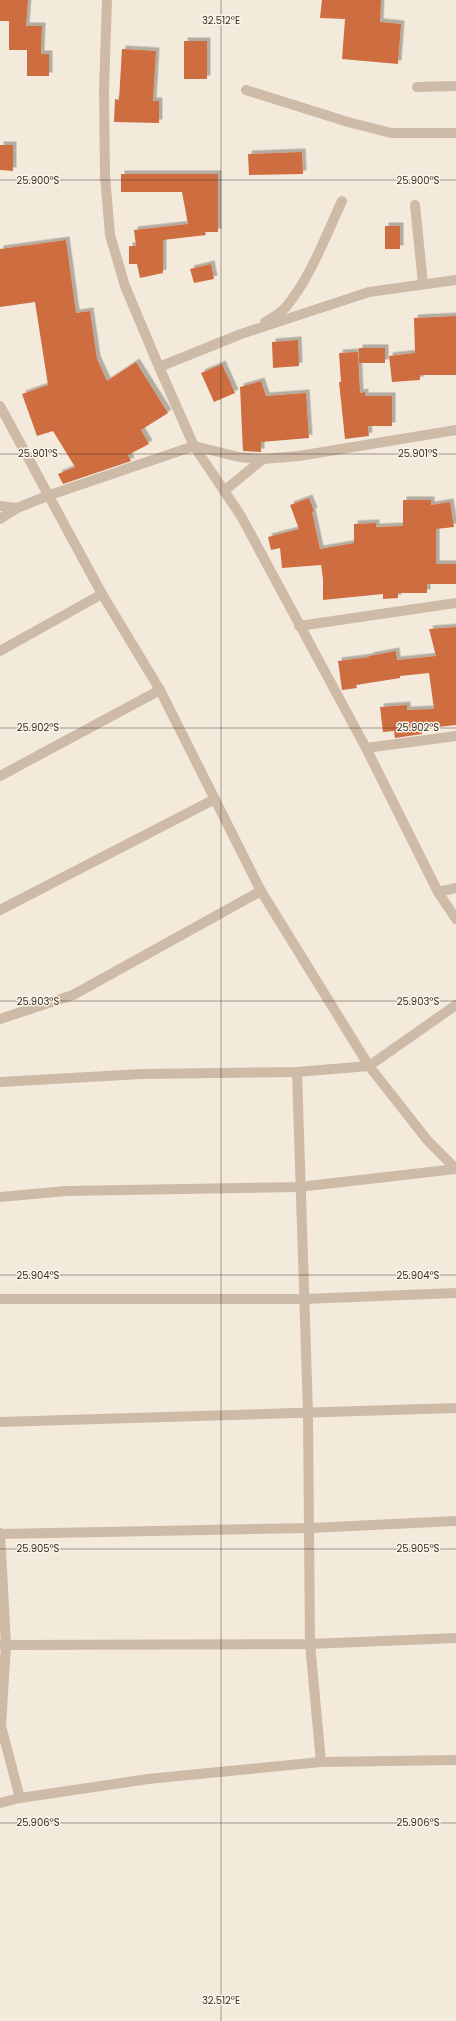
<svg xmlns="http://www.w3.org/2000/svg" width="456" height="2021" font-family="Poppins,sans-serif">
<style>
.building{fill:#ce6d40;filter:url(#shadow)}
.lines{fill:none;stroke-linecap:round;stroke-linejoin:round}
.minor{stroke:#cdbba7;stroke-width:10}
.ticks{fill:none;stroke:#392f28;stroke-width:1;stroke-opacity:0.45}
.ticks-label{font-size:10px;text-anchor:middle;fill:#392f28;stroke:#fbf4e9;stroke-width:3;stroke-linejoin:round;paint-order:stroke}
</style>
<defs>
<filter id="shadow"><feDropShadow dx="3.5" dy="-3.5" stdDeviation="0" flood-color="#0004"/></filter>
</defs>
<rect width="100%" height="100%" fill="#f4eadc"/>
<g class="building">
<polygon points="0,0 28,0 26,26 42,26 41,54 49,54 49,76 27,76 27,50 9,50 9,21 0,21"/>
<polygon points="322,0 381,0 380,22 401,24 398,64 342,59 345,19 320,18"/>
<rect x="184" y="41" width="23" height="38"/>
<polygon points="122,49 156,51 153,101 159,101 159,123 114,122 115,99 119,100"/>
<polygon points="0,145 13,145 13,171 0,170"/>
<polygon points="302,152 303,174 249,175 248,154"/>
<polygon points="121,174 218,174 218,232 205,232 206,235 163,240 163,273 140,278 137,264 129,264 129,246 136,246 134,230 188,224 182,192 121,192"/>
<rect x="385" y="226" width="15" height="23"/>
<polygon points="66,240 76,313 90,311 97,359 107,381 136,362 168,413 141,430 149,444 128,455 131,461 63,484 58,474 75,467 53,431 37,436 22,394 48,385 35,302 0,307 0,249"/>
<polygon points="211,264 214,279 194,283 190,269"/>
<polygon points="456,316 456,375 420,375 420,380 392,382 389,356 415,353 414,318"/>
<polygon points="298,340 299,366 273,368 272,342"/>
<rect x="359" y="348" width="26" height="15"/>
<polygon points="358,352 360,393 365,392 365,396 392,396 392,426 368,426 369,436 345,439 339,382 341,382 339,353"/>
<polygon points="222,364 235,393 214,402 201,373"/>
<polygon points="261,381 266,396 306,393 309,438 261,442 261,452 243,451 240,387"/>
<polygon points="309,498 314,511 312,512 320,549 354,543 354,524 376,523 376,527 403,526 403,500 431,500 431,505 450,502 454,527 436,529 436,564 456,564 456,584 427,584 427,593 398,593 398,598 383,599 383,594 323,600 323,579 321,565 282,568 280,548 271,550 268,537 299,529 290,505"/>
<polygon points="456,627 456,725 429,728 429,731 422,731 422,734 395,738 394,731 383,732 380,707 407,705 407,710 434,709 429,673 400,676 400,678 356,685 357,688 342,690 338,661 369,657 369,656 396,651 397,660 436,656 429,629"/>
</g>
<g class="lines">
<g class="minor">
<polyline points="107,0 104,91 105,176 110,235 125,286 159,367 194,446 241,516 366,748 438,892 456,919"/>
<polyline points="417,87 456,86"/>
<polyline points="246,90 348,122 391,133 456,133"/>
<polyline points="415,205 423,284"/>
<path d="M265 322C272 318 280 314 285 308 310 279 326 235 342 201"/>
<polyline points="159,367 241,334 369,292 456,280"/>
<polyline points="0,406 102,594 160,690 261,891 369,1066 428,1141 456,1169"/>
<polyline points="224,491 263,459"/>
<polyline points="0,506 17,508"/>
<polyline points="0,519 17,508 50,495 194,446 239,457 263,459 299,456 456,430"/>
<polyline points="299,626 456,603"/>
<polyline points="0,651 102,594"/>
<polyline points="366,748 456,736"/>
<polyline points="0,776 160,690"/>
<polyline points="438,892 456,888"/>
<polyline points="0,910 215,799"/>
<polyline points="0,1019 73,995 261,891"/>
<polyline points="297,1072 308,1413 310,1644 321,1762"/>
<polyline points="0,1082 141,1074 297,1072 369,1066 456,1005"/>
<polyline points="0,1197 66,1191 299,1187 456,1169"/>
<polyline points="0,1299 304,1299 456,1293"/>
<polyline points="0,1422 456,1408"/>
<polyline points="0,1533 6,1645 1,1726 20,1798"/>
<polyline points="0,1534 310,1528 456,1521"/>
<polyline points="0,1645 310,1644 456,1638"/>
<polyline points="0,1803 20,1798 148,1779 321,1762 456,1760"/>
</g>
</g>
<path class="ticks" d="M221 0V2021M0 180H456M0 454H456M0 728H456M0 1001H456M0 1275H456M0 1549H456M0 1823H456"/>
<g class="ticks-label">
<text x="221" y="24">32.512°E</text>
<text x="38" y="184">25.900°S</text>
<text x="418" y="184">25.900°S</text>
<text x="38" y="457">25.901°S</text>
<text x="418" y="457">25.901°S</text>
<text x="38" y="731">25.902°S</text>
<text x="418" y="731">25.902°S</text>
<text x="38" y="1005">25.903°S</text>
<text x="418" y="1005">25.903°S</text>
<text x="38" y="1279">25.904°S</text>
<text x="418" y="1279">25.904°S</text>
<text x="38" y="1552">25.905°S</text>
<text x="418" y="1552">25.905°S</text>
<text x="38" y="1826">25.906°S</text>
<text x="418" y="1826">25.906°S</text>
<text x="221" y="2004">32.512°E</text>
</g>
</svg>
